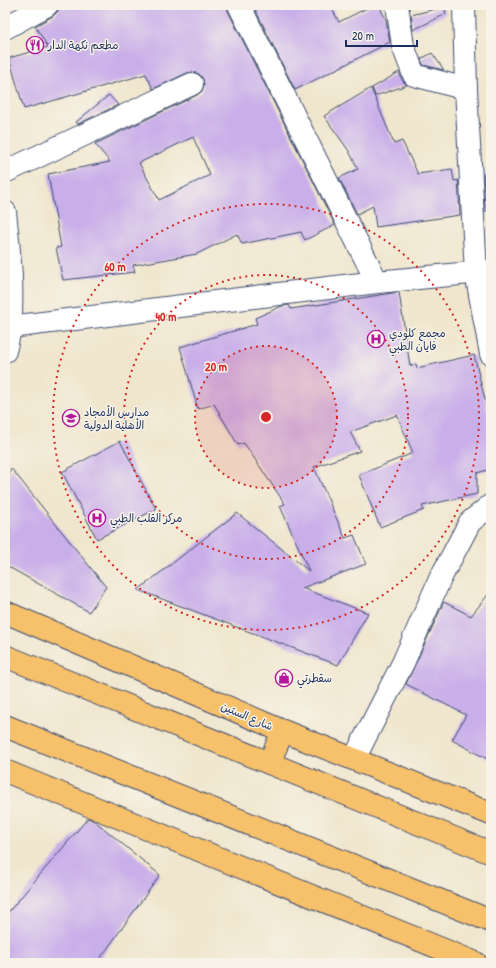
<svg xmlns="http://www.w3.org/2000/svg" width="496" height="968" font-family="'Patrick Hand','Playpen Sans Arabic',sans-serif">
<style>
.building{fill:#c9afe9;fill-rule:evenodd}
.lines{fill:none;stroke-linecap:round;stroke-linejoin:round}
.minor-casing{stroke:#3b4a6f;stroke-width:24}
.primary-casing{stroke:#3b4a6f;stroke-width:24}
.trunk-casing{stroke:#3b4a6f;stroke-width:24}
.minor{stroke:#fff;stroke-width:22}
.primary{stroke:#f7c06b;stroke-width:22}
.trunk{stroke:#f7c06b;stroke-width:22}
.ring{fill:none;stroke:#d62828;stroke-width:2;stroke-dasharray:2 4}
.labels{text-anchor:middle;stroke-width:3;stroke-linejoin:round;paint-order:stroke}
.poi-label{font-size:11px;fill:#1b2f5e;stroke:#f7f3e8;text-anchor:start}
.street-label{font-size:11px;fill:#1b2f5e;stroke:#f7f3e8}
.centre{fill:#d62828;stroke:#f7f3e8;stroke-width:2}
.ring-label{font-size:12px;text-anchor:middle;font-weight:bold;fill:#d62828;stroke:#f7f3e8;stroke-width:3;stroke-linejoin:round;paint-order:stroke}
</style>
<rect width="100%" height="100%" fill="#f7f3e8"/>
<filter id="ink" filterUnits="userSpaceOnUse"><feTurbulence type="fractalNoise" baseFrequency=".025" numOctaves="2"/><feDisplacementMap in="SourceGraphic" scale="8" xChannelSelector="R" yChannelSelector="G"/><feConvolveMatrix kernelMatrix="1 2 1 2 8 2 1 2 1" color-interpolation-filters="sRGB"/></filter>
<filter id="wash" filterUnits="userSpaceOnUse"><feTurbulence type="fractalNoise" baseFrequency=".012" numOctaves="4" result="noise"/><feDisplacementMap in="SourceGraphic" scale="16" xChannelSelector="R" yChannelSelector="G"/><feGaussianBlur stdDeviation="0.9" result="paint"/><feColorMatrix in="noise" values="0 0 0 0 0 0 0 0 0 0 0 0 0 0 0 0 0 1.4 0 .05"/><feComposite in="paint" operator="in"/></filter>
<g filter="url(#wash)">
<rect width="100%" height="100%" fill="#f0e6cd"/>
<g id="blocks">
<g class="building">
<path d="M59 5H227L228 11 335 225 305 240 301 232 242 244 237 234 197 254 133 265 135 272 63 280 56 248 61 247 48 174 110 162 95 144 197 95 202 91 204 85 203 79 199 74 193 72 187 73 153 89 146 74 24 109 9 58 48 47 35 26 53 16 58 11ZM193 137 210 175 159 200 139 163Z"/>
<polygon points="253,5 330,5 339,22 373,5 379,5 386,20 390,42 295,90"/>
<polygon points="444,7 446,14 413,30 411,15"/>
<polygon points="432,53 444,70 423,65 421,59"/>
<polygon points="399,72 402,80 407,85 375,96 372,88"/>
<polygon points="371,88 394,144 402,141 418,174 452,169 454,181 458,180 460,215 376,227 373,206 357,214 339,178 358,169 349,151 324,116"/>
<polygon points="109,95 118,105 78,124 76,122"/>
<polygon points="491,173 491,211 485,211 483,175"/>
<polygon points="399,292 410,366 416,364 417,368 474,355 491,424 491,469 477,473 477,494 422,506 424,510 380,527 359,475 413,453 397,415 350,432 360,451 314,467 345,538 354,535 366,564 302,588 368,613 338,665 138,590 237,513 309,571 280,506 285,504 244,443 238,445 214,404 198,409 180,347 257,324 255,318 282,306 289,305 291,309"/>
<polygon points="120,441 156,509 97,539 62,472"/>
<polygon points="11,468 106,587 89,612 5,565 5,489"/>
<polygon points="491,591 491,761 452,740 466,715 406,684 444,602 471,616"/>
<polygon points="88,818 96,822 160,875 97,963 5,963 5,916"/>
</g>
</g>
</g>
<g filter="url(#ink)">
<use href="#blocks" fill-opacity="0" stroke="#3b4a6f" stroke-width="1"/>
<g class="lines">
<defs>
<g id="minor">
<polyline points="239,5 377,282"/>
<polyline points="397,5 403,46 414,75 466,89"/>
<polyline points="464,5 466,89 476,273 491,354"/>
<polyline points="5,28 47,5"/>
<polyline points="5,172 192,84"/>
<path d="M5 212C9 250 14 289 10 327 9 335 7 343 5 351"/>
<polyline points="10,327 377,282 491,271"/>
<polyline points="354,759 403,663 440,579 470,522 491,505"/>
</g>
<g id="primary">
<polyline points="5,612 283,731 491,814"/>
<polyline points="5,771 476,963"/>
</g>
<g id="trunk">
<polyline points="5,656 491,853"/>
<polyline points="5,726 491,921"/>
<polyline points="269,763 283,731"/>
</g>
</defs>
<use href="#minor" class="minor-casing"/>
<use href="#primary" class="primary-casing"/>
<use href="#trunk" class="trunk-casing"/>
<use href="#minor" class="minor"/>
<use href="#primary" class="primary"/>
<use href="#trunk" class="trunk"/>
</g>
</g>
<circle cx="266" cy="417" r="71" fill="#d62828" fill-opacity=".12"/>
<g class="ring">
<circle cx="266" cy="417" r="71"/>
<circle cx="266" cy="417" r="142"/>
<circle cx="266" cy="417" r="213"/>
</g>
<defs>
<symbol id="restaurant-ring" viewBox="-11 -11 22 22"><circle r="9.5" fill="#f7f3e8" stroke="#b5179e" stroke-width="1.5"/><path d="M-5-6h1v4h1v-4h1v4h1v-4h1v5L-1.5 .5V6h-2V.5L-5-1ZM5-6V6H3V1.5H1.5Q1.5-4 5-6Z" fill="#b5179e"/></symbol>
<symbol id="hospital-ring" viewBox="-11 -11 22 22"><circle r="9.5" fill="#f7f3e8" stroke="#b5179e" stroke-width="1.5"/><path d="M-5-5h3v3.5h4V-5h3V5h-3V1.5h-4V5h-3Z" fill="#b5179e"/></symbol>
<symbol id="school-ring" viewBox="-11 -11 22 22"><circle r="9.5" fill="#f7f3e8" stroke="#b5179e" stroke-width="1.5"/><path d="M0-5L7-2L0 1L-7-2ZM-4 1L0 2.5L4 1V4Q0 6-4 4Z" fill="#b5179e"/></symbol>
<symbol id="shop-ring" viewBox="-11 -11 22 22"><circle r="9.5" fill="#f7f3e8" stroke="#b5179e" stroke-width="1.5"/><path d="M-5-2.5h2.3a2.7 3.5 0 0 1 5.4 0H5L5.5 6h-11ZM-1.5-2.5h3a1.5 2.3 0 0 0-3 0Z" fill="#b5179e"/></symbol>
</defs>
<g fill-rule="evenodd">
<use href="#restaurant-ring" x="25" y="35" width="20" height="20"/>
<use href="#hospital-ring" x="366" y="329" width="20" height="20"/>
<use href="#school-ring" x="61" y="408" width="20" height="20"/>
<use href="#hospital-ring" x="87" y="508" width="20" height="20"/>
<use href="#shop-ring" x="274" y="668" width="20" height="20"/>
</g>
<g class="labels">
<g class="poi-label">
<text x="48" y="49">مطعم نكهة الدار</text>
<text x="389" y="337">مجمع كلودي<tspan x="389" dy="13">فايان الطبي</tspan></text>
<text x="84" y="416">مدارس الأمجاد<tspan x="84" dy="13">الأهلية الدولية</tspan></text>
<text x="110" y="522">مركز القلب الطبي</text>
<text x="297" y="682">سقطرتي</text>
</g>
<g class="street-label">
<text transform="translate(247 716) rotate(23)" y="4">شارع الستين</text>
</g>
</g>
<circle cx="266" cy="417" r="6" class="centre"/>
<g class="ring-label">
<text x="115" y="271">60 m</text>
<text x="166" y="321">40 m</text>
<text x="216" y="371">20 m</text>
</g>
<rect width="496" height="968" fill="none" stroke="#f7f3e8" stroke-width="20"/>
<path d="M346 40v6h71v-6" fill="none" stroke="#1b2f5e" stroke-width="2"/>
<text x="352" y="40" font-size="12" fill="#1b2f5e" stroke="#f7f3e8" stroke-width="3" paint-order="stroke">20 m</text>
</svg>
